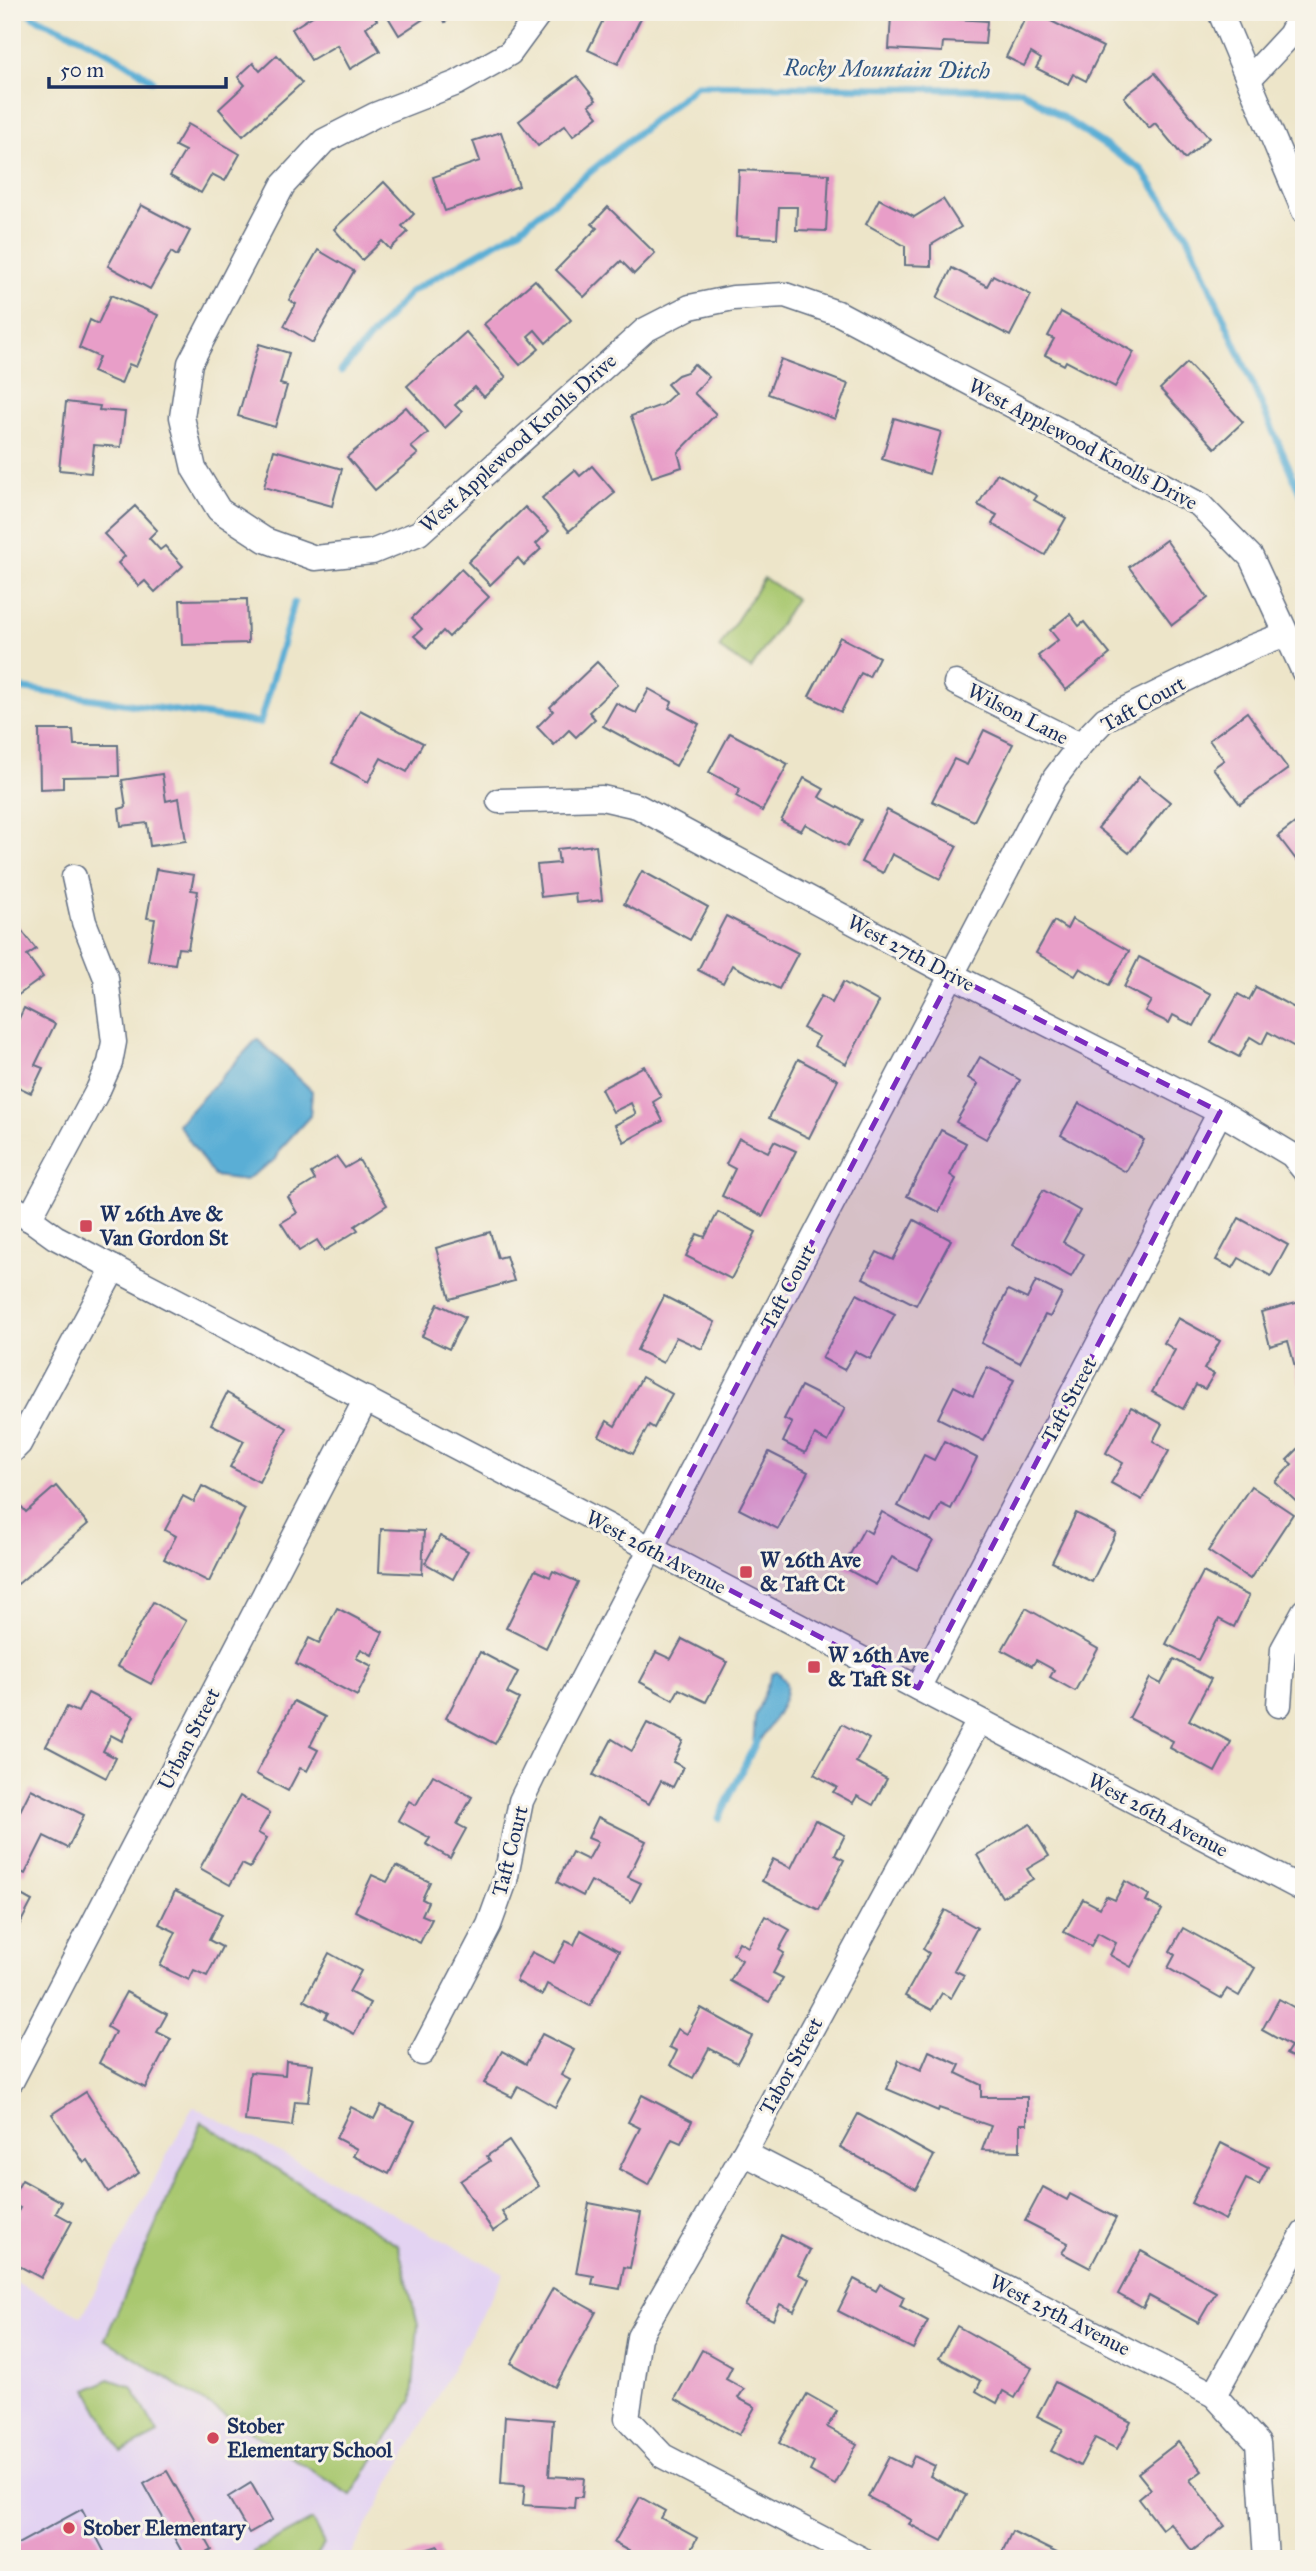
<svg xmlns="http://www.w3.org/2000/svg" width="1316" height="2571" font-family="'IM FELL Great Primer',serif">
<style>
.built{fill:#e3d3f2}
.green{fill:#a9c870;stroke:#627c67;stroke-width:2}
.water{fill:#5aaed5;stroke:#3a6e9a;stroke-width:2}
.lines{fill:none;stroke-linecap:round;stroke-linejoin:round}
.stream{stroke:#5aaed5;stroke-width:7}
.building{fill:#e89ec8}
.minor-casing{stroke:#646f83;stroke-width:27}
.minor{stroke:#fff;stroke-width:24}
.marked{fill:#7b2cbf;fill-opacity:0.2;stroke:#7b2cbf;stroke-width:5;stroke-dasharray:14 9;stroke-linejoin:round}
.poi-dot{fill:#d1495b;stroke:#f7f3e8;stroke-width:2.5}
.labels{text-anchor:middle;stroke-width:6;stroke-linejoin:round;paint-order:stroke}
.street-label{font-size:21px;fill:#1b2f5e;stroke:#f7f3e8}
.poi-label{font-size:21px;font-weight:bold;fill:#1b2f5e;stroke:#f7f3e8;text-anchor:start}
.water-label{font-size:23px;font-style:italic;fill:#2e5582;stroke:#f7f3e8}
</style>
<rect width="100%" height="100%" fill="#f7f3e8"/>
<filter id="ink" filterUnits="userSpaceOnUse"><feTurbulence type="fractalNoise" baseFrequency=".0143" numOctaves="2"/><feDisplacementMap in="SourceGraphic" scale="14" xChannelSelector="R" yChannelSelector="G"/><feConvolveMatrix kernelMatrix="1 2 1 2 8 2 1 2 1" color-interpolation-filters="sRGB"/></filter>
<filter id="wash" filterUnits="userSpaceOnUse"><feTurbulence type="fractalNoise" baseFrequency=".00686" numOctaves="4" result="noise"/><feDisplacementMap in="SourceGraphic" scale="28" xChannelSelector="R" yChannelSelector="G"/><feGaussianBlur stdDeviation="1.57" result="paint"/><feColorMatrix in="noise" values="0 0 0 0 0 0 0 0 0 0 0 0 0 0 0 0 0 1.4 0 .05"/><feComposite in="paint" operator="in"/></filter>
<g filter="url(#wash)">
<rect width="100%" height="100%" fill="#ede5c9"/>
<polygon class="built" points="193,2106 504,2273 349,2559 12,2559 12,2280 82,2316"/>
<g class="green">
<polygon points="764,578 796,599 751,669 719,648"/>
<polygon points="202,2122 398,2245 418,2325 412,2400 351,2495 105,2339"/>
<polygon points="109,2379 132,2387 158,2433 121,2452 88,2390"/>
<polygon points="312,2520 324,2544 315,2559 256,2559 253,2552"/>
</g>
<g class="water">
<polygon points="257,1039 312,1091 310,1116 281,1148 276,1159 245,1180 214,1176 178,1124"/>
<path d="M777 1672C780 1675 783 1678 785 1681 793 1697 763 1736 753 1749L755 1717 772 1674Z"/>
</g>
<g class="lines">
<g class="stream">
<path d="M29 12 34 17C77 35 114 52 152 80"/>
<polyline points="341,371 410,292 520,229 697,85 1021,90 1141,169 1188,236 1304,502"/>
<polyline points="12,687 260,723 294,603"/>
<polyline points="719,1818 757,1740"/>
</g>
</g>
<g id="blocks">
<g class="building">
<polygon points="319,12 372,12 377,20 366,27 380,51 350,69 337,45 311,60 292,29"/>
<polygon points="385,12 434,12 399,35"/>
<polygon points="439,12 461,12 445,22"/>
<polygon points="607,12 644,12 618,64 588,50"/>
<polygon points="908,12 943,12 942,18 987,21 985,44 943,42 942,52 889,49 891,16 908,17"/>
<polygon points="1028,12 1033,12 1103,47 1086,81 1073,74 1068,84 1036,68 1041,59 1031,53 1024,66 1006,57"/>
<polygon points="277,55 302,83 243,136 219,109 245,85 238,77 253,63 260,71"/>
<polygon points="1155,73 1209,138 1185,159 1155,123 1149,128 1124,97"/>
<polygon points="577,76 596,100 589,105 598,116 573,136 565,125 538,146 519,121"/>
<polygon points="188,124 240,154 225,181 212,174 201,193 170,176 185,151 175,146"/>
<polygon points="501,132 519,186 445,211 433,177 480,161 473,141"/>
<polygon points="739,170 829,174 826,231 796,230 797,207 779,207 777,238 736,236"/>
<polygon points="384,182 414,214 402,226 408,232 390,249 382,241 362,260 334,229"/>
<polygon points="879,199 914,217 943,199 961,227 931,245 931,266 905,265 905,246 866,224"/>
<polygon points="141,205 190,231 177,256 171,252 150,289 108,266"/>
<polygon points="608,207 655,253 634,274 621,261 584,297 556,270 597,228 592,224"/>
<polygon points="318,250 354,271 313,343 284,326 296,304 289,300"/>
<polygon points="952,268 987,286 993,275 1031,295 1010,336 937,298"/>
<polygon points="535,280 571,320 546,343 535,330 528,336 539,349 520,365 484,324"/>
<polygon points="111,295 158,315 136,367 129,364 121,384 93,372 99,357 79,348 90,320 98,324"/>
<polygon points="1061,312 1134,352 1115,387 1066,361 1064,365 1045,355 1054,339 1048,336"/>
<polygon points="466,332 506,377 484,397 475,387 455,405 462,412 445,428 407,386"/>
<polygon points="259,344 289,353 280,384 287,386 275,427 238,416"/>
<polygon points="781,359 848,384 835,419 768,394"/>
<polygon points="1187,363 1243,422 1215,448 1160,389"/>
<polygon points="694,364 709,377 694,393 716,414 678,453 682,467 652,477 631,416 662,405 675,393 667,384 678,375 687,372"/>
<polygon points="66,402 100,406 99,410 125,412 121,447 94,445 91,473 59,470"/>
<polygon points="406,407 428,433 411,447 418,454 375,490 347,457"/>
<polygon points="894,418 941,432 929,474 882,459"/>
<polygon points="274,450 342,469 332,506 264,487"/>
<polygon points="592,466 615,493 569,531 542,498 575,470 580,476"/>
<polygon points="997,473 1037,496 1034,500 1066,518 1045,555 992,524 997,515 978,505"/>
<polygon points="135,506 157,530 149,538 160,550 165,546 183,566 155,592 145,581 139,586 118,563 125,556 104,534"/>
<polygon points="525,507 549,531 536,544 541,549 524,565 518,558 490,585 468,562"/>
<polygon points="1166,540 1208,598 1172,625 1129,567"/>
<polygon points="461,569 489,597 449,637 443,631 427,648 414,636 422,629 412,618"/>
<polygon points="247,599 248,643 182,645 180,600"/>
<polygon points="1070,614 1079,626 1084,622 1110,654 1066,690 1038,656 1058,640 1050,630"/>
<polygon points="840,637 879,657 869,677 861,673 841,712 809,696"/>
<polygon points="597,662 618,684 589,712 595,719 576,737 569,730 554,745 537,727 553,711 550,707"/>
<polygon points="649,689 672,702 669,708 699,724 676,766 603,726 616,703 636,713"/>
<polygon points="360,710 423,743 407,772 381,758 368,782 332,763"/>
<polygon points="1247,712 1288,769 1240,804 1213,768 1224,760 1209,740"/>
<polygon points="39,730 73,730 74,745 118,745 119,776 63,777 63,788 40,789"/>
<polygon points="984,730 1013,744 974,821 932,801 954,759 967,765"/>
<polygon points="730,733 788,764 762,811 736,796 740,789 709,772"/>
<polygon points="162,774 166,801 179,798 186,841 150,846 147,823 121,826 119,809 126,807 122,780"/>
<polygon points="1139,777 1170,802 1129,853 1098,828"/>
<polygon points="804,778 824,789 819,797 861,820 847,847 805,824 801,831 781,821"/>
<polygon points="887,810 957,846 940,879 892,854 883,873 861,862"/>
<polygon points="1304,816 1304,870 1278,836"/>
<polygon points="596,845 602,900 576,903 575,893 541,897 537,865 559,863 557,849"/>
<polygon points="156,869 194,875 191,890 198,891 188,949 178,948 175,964 148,960 155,919 147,918"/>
<polygon points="642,871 708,907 690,940 624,904"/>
<polygon points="726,916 798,953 779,989 732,965 723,983 698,970"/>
<polygon points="12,918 36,949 27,955 43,977 17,996 12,990"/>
<polygon points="1072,919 1129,951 1109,985 1080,968 1075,976 1036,953 1054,921 1067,929"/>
<polygon points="1139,957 1211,994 1194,1026 1173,1015 1169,1023 1145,1011 1151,1001 1124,987"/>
<polygon points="843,982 879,1002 846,1064 814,1046 819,1037 803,1028 821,996 832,1003"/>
<polygon points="1256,987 1304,1013 1304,1032 1295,1047 1268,1032 1262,1044 1250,1037 1239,1057 1211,1042 1238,994 1249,1000"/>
<polygon points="24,1008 55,1024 35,1065 43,1068 31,1093 12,1084 12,1033"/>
<polygon points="980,1057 1020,1080 986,1139 956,1122 978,1084 968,1078"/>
<polygon points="798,1059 838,1080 809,1138 769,1118"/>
<polygon points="644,1066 661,1097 653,1102 663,1121 624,1142 615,1125 636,1114 631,1103 613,1112 601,1089"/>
<polygon points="1079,1103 1144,1140 1126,1172 1061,1135"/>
<polygon points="941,1130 966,1143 950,1175 956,1179 939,1212 907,1196"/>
<polygon points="739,1138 768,1152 774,1141 796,1151 763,1216 722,1196 735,1169 726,1164"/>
<polygon points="337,1157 345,1168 359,1160 387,1205 355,1226 358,1230 324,1251 317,1240 299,1251 281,1223 297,1213 288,1197 315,1180 311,1173"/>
<polygon points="1043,1190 1080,1211 1063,1242 1084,1254 1071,1277 1013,1245"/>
<polygon points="718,1212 756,1232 731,1279 686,1256 697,1234 705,1237"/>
<polygon points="1239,1218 1288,1245 1271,1276 1239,1258 1233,1268 1216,1260"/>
<polygon points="914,1220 951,1240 916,1305 863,1278 877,1252 893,1260"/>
<polygon points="490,1232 498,1258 506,1256 514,1281 450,1299 436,1248"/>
<polygon points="1036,1281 1062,1294 1050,1317 1045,1315 1020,1363 981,1343 1008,1290 1027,1299"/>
<polygon points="857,1294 895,1314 870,1359 855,1351 844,1370 822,1358"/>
<polygon points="664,1296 715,1322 702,1349 676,1337 663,1363 637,1350"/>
<polygon points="1304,1301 1304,1384 1300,1385 1288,1341 1270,1346 1261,1312"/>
<polygon points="438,1304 465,1317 449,1349 422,1336"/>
<polygon points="1178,1318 1220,1341 1204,1369 1214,1374 1205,1389 1196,1385 1183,1409 1152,1392 1175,1350 1164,1343"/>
<polygon points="987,1367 1014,1380 984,1441 938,1418 954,1386 973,1396"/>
<polygon points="642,1377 672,1394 654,1428 649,1425 633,1454 599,1436 607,1421 615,1426"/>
<polygon points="801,1386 845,1408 828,1442 815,1435 805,1453 783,1442 792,1423 784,1419"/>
<polygon points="227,1393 287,1428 259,1482 230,1467 244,1441 211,1424"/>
<polygon points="1131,1407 1162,1424 1153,1441 1169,1451 1142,1500 1111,1483 1123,1463 1106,1453"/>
<polygon points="944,1441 977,1458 951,1509 941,1504 931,1523 898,1506 924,1455 934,1460"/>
<polygon points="1304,1443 1304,1509 1275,1482 1292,1464 1287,1460"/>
<polygon points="769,1452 808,1472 778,1529 739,1509"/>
<polygon points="56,1486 88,1524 18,1584 12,1578 12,1512 20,1505 26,1512"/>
<polygon points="202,1486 245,1509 209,1582 164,1559 176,1536 165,1530 183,1496 194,1502"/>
<polygon points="1251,1486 1293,1514 1250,1579 1208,1551"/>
<polygon points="882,1512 933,1541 917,1570 892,1557 876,1585 843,1567 864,1529 871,1533"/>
<polygon points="1076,1513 1116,1533 1092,1582 1052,1562"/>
<polygon points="381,1529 424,1531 422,1574 379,1572"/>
<polygon points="440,1536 468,1551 453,1579 425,1563"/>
<polygon points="535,1570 550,1577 553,1571 578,1582 546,1648 506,1628"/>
<polygon points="1203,1572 1249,1596 1234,1627 1219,1619 1198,1660 1166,1644"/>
<polygon points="153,1602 186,1621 151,1684 117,1666"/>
<polygon points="337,1608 383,1632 372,1655 361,1649 356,1658 372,1666 357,1696 296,1664 309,1638 319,1643"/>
<polygon points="1026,1608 1098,1649 1075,1691 1050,1677 1054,1670 1036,1660 1032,1666 1002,1650"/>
<polygon points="682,1639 727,1662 706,1702 679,1689 673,1700 640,1682 656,1652 671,1659"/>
<polygon points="480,1652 518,1672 507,1693 519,1699 495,1744 446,1718"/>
<polygon points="1174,1659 1211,1679 1189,1720 1231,1742 1215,1772 1170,1748 1173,1741 1129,1718 1150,1678 1161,1684"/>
<polygon points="88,1693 134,1716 122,1741 111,1735 103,1751 116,1758 106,1778 46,1746 67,1707 78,1712"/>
<polygon points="294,1701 325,1717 310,1746 318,1750 307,1771 300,1768 288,1791 256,1774"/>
<polygon points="647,1723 683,1741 673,1762 683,1767 673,1787 661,1781 649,1804 593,1775 612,1739 632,1751"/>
<polygon points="842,1724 869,1739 856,1762 887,1779 873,1805 857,1796 853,1803 833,1792 837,1787 814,1774"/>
<polygon points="433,1775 472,1797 457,1824 466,1829 450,1858 426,1844 430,1838 398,1820 409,1801 416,1805"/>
<polygon points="31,1789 84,1815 68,1848 44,1836 25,1874 12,1867 12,1827"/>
<polygon points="240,1796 270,1813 258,1833 267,1838 250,1868 242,1864 230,1885 200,1868"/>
<polygon points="598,1817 646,1841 628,1877 641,1883 631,1902 591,1881 583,1896 557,1882 572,1852 588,1860 598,1842 588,1838"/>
<polygon points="815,1820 845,1835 835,1855 844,1860 819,1910 762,1881 773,1859 791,1868"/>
<polygon points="1030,1824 1049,1856 1027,1869 1033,1879 1002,1897 977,1855"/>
<polygon points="396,1866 430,1882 422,1899 428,1902 422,1915 432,1919 420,1943 355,1911 372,1875 387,1882"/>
<polygon points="1125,1881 1149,1895 1146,1901 1162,1910 1131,1967 1110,1955 1116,1943 1098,1933 1091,1946 1064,1932 1083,1899 1100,1908 1106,1896 1115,1900"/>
<polygon points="12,1890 32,1901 12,1939"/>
<polygon points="175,1891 222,1914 209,1940 222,1947 207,1976 194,1970 189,1980 160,1966 176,1932 159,1924"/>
<polygon points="945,1910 977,1928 954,1970 964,1975 951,1998 942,1993 932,2010 905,1996 929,1953 923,1949"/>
<polygon points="765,1916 790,1930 779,1950 784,1953 773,1973 783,1978 769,2002 730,1981 742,1960 733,1954 739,1942 748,1947"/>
<polygon points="1183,1928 1255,1968 1239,1996 1227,1989 1221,1998 1168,1968 1175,1955 1170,1951"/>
<polygon points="581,1930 619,1951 590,2006 547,1984 542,1995 516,1981 532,1952 554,1963 566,1941 574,1945"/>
<polygon points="329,1953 361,1971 349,1992 370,2003 354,2034 325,2018 328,2013 304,2000"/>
<polygon points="126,1992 167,2014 157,2032 171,2039 145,2088 99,2063 115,2032 107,2027"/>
<polygon points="1279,1999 1304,2013 1304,2063 1286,2054 1291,2046 1262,2030"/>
<polygon points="701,2008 752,2036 737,2063 709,2048 693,2078 670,2065 677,2051 669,2047 678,2029 687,2034"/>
<polygon points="542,2034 574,2050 561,2075 570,2080 555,2107 518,2086 512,2097 484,2083 502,2051 526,2064"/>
<polygon points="929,2051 960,2065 956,2073 981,2085 981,2097 1027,2097 1027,2124 1020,2124 1020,2151 982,2150 991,2126 939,2108 938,2111 887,2089 899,2060 921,2070"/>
<polygon points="286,2061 313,2064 308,2102 295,2101 292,2126 245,2121 250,2072 285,2075"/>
<polygon points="86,2092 139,2173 108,2192 88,2160 84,2163 52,2114"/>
<polygon points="642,2095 692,2121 681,2143 672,2139 648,2185 619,2169 640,2128 628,2122"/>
<polygon points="381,2105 415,2121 389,2174 353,2156 357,2149 336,2138 351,2107 374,2119"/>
<polygon points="858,2114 934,2156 916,2189 840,2147"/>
<polygon points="509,2141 539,2186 502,2212 508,2221 493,2231 460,2181 490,2161 487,2156"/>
<polygon points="1221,2143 1268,2167 1259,2185 1246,2179 1225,2220 1191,2203"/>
<polygon points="22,2180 62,2202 56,2213 72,2222 41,2278 12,2262 12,2222 20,2208 12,2204 12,2198"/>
<polygon points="1043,2187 1067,2200 1070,2194 1116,2218 1090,2268 1062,2253 1068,2243 1025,2221"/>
<polygon points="589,2203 641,2213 630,2268 624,2267 620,2289 592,2284 594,2276 576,2273"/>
<polygon points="781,2235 810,2250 798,2274 809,2279 794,2311 780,2304 773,2320 745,2306"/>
<polygon points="1141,2251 1216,2292 1198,2323 1149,2296 1143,2308 1118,2294"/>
<polygon points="854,2279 876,2291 880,2284 904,2297 900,2306 928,2321 913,2349 838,2311"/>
<polygon points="553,2288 596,2312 555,2387 511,2363"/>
<polygon points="957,2326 1032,2368 1015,2398 1003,2391 997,2403 976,2391 981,2381 939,2358"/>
<polygon points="702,2350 732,2367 726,2379 744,2389 738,2398 755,2407 739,2435 675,2399"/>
<polygon points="1055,2382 1131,2422 1117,2449 1095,2438 1080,2466 1051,2451 1063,2429 1037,2416"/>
<polygon points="807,2394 837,2411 827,2427 857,2444 835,2485 810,2471 814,2463 779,2443"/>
<polygon points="505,2416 553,2420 549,2476 584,2478 582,2497 575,2497 574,2508 523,2505 525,2485 501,2483"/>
<polygon points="1178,2442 1202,2471 1190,2480 1225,2526 1192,2551 1170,2523 1162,2529 1139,2499 1151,2489 1138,2473"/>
<polygon points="914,2456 935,2466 930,2476 966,2495 942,2541 909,2524 912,2520 868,2497 889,2457 909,2467"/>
<polygon points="167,2471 212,2550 196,2559 186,2559 144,2484"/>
<polygon points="251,2483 272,2520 249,2533 228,2497"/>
<polygon points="640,2497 665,2511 661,2518 697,2538 686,2559 643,2559 614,2543"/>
<polygon points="82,2509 108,2559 14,2559 12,2547"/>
<polygon points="1012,2531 1057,2553 1055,2559 999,2559"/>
<polygon points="438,2546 442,2559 404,2559 415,2553"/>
</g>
</g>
</g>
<g filter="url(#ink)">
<use href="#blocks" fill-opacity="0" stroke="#646f83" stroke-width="2"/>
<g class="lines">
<defs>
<g id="minor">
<polyline points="540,12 510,53 457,83 375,115 324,141 283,185 190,363 182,417 194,469 219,510 265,540 315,558 372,552 419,533 645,330 690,307 733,298 785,295 840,314 1200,505 1251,557 1304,672"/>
<polyline points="1220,12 1304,211"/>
<polyline points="1249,79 1290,35 1302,12"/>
<polyline points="956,683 1080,745"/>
<polyline points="499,801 602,798 637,806 952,975 1220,1112 1292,1155 1304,1170"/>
<polyline points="12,1206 55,1237 114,1268 1304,1890"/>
<polyline points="29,1219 98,1090 110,1063 114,1042 106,978 84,922 74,877"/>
<polyline points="12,1451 19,1444 114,1268"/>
<polyline points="918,1688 1220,1112"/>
<polyline points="1279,1705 1283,1649 1304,1611"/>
<polyline points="422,2053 489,1925 505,1881 521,1801 550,1741 1055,778 1080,745 1105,719 1252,647 1286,634"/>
<polyline points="12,2080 366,1399"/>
<polyline points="744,2153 1214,2395 1258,2443 1266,2559"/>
<polyline points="1214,2395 1304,2233"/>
<polyline points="861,2559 663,2456 627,2418 639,2337 744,2153 979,1721"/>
</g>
</defs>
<use href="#minor" class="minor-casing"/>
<use href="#minor" class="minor"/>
</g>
</g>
<path class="marked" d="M952 975 1220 1112 918 1688 651 1549Z"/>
<g class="poi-dot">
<rect x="79" y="1219" width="14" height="14" rx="3.5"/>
<rect x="739" y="1565" width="14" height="14" rx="3.5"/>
<rect x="807" y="1660" width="14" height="14" rx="3.5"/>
<circle cx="213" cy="2438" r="7"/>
<circle cx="69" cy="2528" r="7"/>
</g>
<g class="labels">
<g class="street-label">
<text transform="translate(518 443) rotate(-42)" y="7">West Applewood Knolls Drive</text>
<text transform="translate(1083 444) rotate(28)" y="7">West Applewood Knolls Drive</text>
<text transform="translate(1143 704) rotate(-29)" y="7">Taft Court</text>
<text transform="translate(1018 714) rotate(27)" y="7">Wilson Lane</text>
<text transform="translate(911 953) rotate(28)" y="7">West 27th Drive</text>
<text transform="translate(788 1287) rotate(-62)" y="7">Taft Court</text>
<text transform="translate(1069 1400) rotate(-62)" y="7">Taft Street</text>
<text transform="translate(656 1552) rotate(28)" y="7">West 26th Avenue</text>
<text transform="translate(189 1739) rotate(-63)" y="7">Urban Street</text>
<text transform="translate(1158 1815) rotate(28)" y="7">West 26th Avenue</text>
<text transform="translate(510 1851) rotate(-76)" y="7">Taft Court</text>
<text transform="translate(791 2066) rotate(-61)" y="7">Tabor Street</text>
<text transform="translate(1060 2315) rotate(27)" y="7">West 25th Avenue</text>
</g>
<g class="poi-label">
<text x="100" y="1221">W 26th Ave &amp;<tspan x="100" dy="24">Van Gordon St</tspan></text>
<text x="760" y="1567">W 26th Ave<tspan x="760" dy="24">&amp; Taft Ct</tspan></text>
<text x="828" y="1662">W 26th Ave<tspan x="828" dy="24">&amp; Taft St</tspan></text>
<text x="227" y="2433">Stober<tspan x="227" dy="24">Elementary School</tspan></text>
<text x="83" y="2535">Stober Elementary</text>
</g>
<g class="water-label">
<text transform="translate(887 69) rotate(1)" y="8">Rocky Mountain Ditch</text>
</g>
</g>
<rect width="1316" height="2571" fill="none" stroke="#f7f3e8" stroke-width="42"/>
<path d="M49 77v10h177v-10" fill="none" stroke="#1b2f5e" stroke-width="3.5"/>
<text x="60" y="77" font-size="21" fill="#1b2f5e" stroke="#f7f3e8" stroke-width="5" paint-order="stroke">50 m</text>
</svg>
